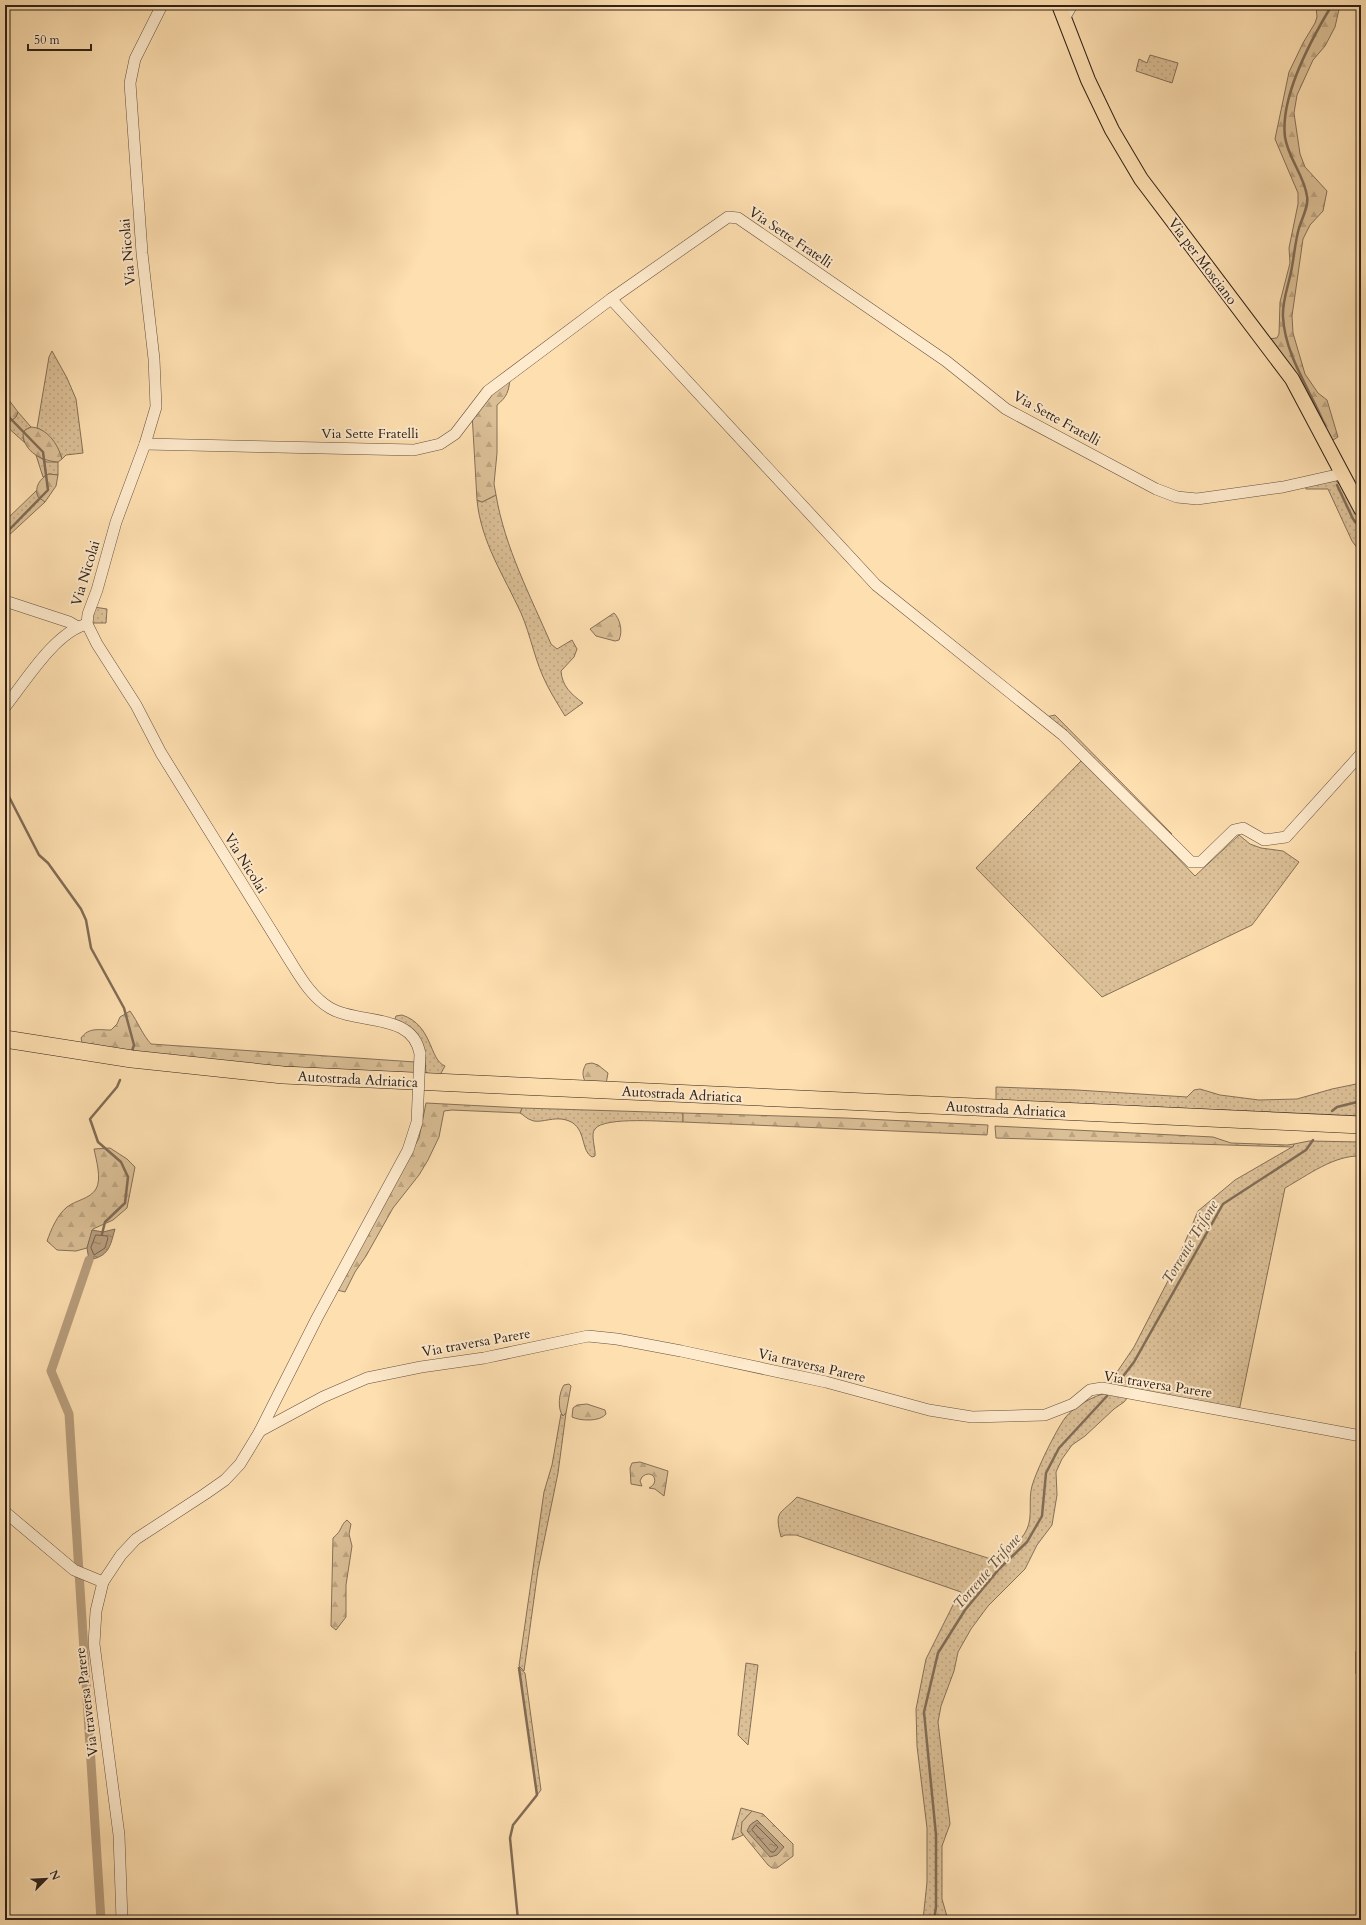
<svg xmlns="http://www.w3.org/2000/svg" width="1366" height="1925" font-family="Cardo,serif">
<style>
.grass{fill:url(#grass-dots);stroke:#857058}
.forest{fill:url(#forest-firs);stroke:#857058}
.water{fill:url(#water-ripples);stroke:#816c55}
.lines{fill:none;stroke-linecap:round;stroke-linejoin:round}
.shore{stroke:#74604b;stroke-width:1}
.stream{stroke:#816c55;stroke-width:2.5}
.canal{stroke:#b89e7d;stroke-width:9}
.minor-casing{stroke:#63503f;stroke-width:12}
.major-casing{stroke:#2f2119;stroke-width:16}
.highway-casing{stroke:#2f2119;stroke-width:18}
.minor{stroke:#feeacc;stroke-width:11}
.major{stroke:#fedfb0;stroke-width:14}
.highway{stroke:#fedfb0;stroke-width:17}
.minor-bridge-casing{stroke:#63503f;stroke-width:12;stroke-linecap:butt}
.minor-bridge{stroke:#feeacc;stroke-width:11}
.labels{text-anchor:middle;stroke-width:4;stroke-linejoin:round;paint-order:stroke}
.street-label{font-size:14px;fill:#2f2119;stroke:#feeacc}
.water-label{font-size:15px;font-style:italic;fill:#5f4d3c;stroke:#feeacc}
</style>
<defs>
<pattern id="grass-dots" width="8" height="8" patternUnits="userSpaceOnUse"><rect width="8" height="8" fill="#dbbf96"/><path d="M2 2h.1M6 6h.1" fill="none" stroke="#bca481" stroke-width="1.8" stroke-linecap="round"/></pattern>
<pattern id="forest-firs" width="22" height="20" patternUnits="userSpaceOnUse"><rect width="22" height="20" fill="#dbbf96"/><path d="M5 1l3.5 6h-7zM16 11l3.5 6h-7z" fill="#bca481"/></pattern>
<pattern id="water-ripples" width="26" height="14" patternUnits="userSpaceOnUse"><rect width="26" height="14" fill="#b89e7d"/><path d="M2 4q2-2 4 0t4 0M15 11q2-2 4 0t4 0" fill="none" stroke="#968066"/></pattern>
</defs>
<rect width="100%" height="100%" fill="#fedfb0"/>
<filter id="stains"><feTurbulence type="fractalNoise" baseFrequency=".005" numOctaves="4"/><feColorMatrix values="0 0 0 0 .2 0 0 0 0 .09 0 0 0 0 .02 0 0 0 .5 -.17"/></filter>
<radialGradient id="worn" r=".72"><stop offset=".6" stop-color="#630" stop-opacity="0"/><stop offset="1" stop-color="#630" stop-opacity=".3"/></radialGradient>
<g class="grass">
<polygon points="1150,55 1178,63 1172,83 1136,71 1139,59 1147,63"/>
<path d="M52 351 67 378 76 399 83 453 66 455 62 459C59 448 47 431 37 428L49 357Z"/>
<polygon points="18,412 31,427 25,430 23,438 25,443 5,425 16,417"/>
<polygon points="36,455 47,462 58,462 58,475 49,474 43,477"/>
<polygon points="1335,480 1344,489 1361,520 1361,553 1352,541 1328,489 1306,489 1304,484"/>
<polygon points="37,490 37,494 45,502 7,537 8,532 5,527 5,521"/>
<path d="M496 495C505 548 530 595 551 644L557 649 572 640 577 649 574 657 561 671C562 686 571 694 583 703L565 716C559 706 552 695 547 685 535 662 531 636 521 613 504 576 481 542 477 500L482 502Z"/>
<polygon points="94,607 107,609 106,623 92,623"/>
<polygon points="1055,715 1172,834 1169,837 1046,717"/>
<polygon points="1083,759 1195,876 1239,835 1250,844 1261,848 1283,851 1299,862 1252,925 1102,997 976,868"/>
<path d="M402 1015C433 1025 429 1060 445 1066L440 1075 426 1073 424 1050 394 1022 396 1016Z"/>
<polygon points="1361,1083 1361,1116 996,1100 996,1087 1077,1090 1187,1097 1194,1090 1200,1089 1220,1095 1259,1100 1297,1099 1332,1089"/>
<path d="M522 1108 683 1113V1122C667 1122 604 1116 595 1129 590 1134 596 1149 595 1156L592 1157C581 1151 586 1132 573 1123 557 1113 541 1125 531 1120 527 1119 524 1115 520 1113Z"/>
<path d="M1309 1141 1361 1142V1156C1334 1155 1308 1175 1285 1188L1239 1411 1111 1384 1115 1375 1134 1347 1172 1273 1198 1211 1235 1180 1292 1147 1294 1144Z"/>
<path d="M1107 1393 1128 1397 1124 1402 1114 1409 1085 1436 1072 1445 1062 1459 1056 1472 1057 1495 1052 1525 1037 1545 1025 1569 988 1606 971 1629 958 1652 954 1671 941 1706 938 1722 950 1824 942 1846V1899L948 1920H923L927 1882V1828L917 1746 916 1709 926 1659 957 1597 961 1592 796 1535H785L781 1537C774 1510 780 1515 797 1497L994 1560C1006 1551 1021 1543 1027 1529 1033 1516 1028 1500 1032 1486 1037 1469 1055 1432 1065 1418 1073 1407 1095 1395 1107 1393Z"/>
<polygon points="566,1413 558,1473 538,1570 524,1671 519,1666 544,1492 552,1465 561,1414 563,1416"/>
<polygon points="746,1663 758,1665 748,1745 738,1735"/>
<polygon points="519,1668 525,1673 541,1790 537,1795"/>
<path d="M741 1808 752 1811C746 1817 738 1826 743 1835L732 1840Z"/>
</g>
<g class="forest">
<polygon points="1316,5 1340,5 1335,27 1325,46 1313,60 1297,95 1294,113 1300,154 1305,167 1327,191 1323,211 1310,225 1303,239 1292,316 1293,333 1305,374 1318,393 1327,400 1338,437 1333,440 1330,440 1267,339 1277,338 1279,334 1280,302 1290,263 1289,248 1298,204 1298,193 1275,139 1289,72 1303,43 1315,23 1317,17"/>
<path d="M510 378C509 391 507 397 497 405V453L494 484 496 495 482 502 477 500 472 413Z"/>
<polygon points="5,395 18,412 16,417 5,425"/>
<path d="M31 427C47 428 58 444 62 459L58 462C42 461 24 452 23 434L25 430Z"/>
<path d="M49 474 58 475 56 486 45 502 38 497C34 487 40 478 49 474Z"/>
<path d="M614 613C620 619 623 631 619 640L615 641 596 636 590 629Z"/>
<path d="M130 1011C138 1022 142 1034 151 1044L415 1062V1073L268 1066 83 1046 81 1038C89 1027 98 1030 111 1030L117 1024 120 1017Z"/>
<path d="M592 1063 598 1065 608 1073 606 1084 586 1083C582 1076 582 1071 586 1064Z"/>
<polygon points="426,1103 522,1108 520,1113 452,1110 444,1111 439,1137 428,1160 419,1175 393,1208 366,1256 355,1272 345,1292 337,1290 419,1138"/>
<polygon points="683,1113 845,1118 988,1125 987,1135 683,1122"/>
<polygon points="995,1126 1213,1137 1231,1143 1287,1145 1294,1144 1293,1147 996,1138"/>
<path d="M110 1148 127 1159 135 1167 127 1208 113 1220 93 1229 87 1248 76 1251 57 1250 47 1241C51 1230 57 1215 67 1207 76 1200 90 1199 96 1189 102 1179 96 1159 94 1149Z"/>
<path d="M569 1384 571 1386 566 1413 563 1416C557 1409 559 1392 564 1385Z"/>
<path d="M587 1404 605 1410 606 1414C600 1422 580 1421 572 1417L573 1408 577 1405Z"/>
<path d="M640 1462 668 1471 664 1496 655 1489 649 1488C661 1482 652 1468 642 1477L640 1481 642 1486 631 1484 630 1468 632 1463Z"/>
<path d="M347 1520 351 1524 349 1534 352 1546 346 1585V1617L336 1630 331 1626 333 1538C343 1530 340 1525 347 1520Z"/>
<polygon points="752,1811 763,1814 793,1844 793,1856 777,1868 772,1868 768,1865 741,1832 742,1822"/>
</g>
<g class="water">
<path d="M115 1229C110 1247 109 1256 89 1260L87 1248 92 1230 103 1232Z"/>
<polygon points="757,1820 784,1847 777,1855 770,1857 747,1831 750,1825"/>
</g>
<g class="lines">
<g class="shore">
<polygon points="96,1235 107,1236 108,1238 105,1248 94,1255 91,1248"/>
<polygon points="756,1825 778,1847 774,1852 771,1852 752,1830"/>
</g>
<g class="stream">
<polyline points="5,413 43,452 48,490 5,534"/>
<path d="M1325 426C1311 391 1285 356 1283 317 1282 302 1288 287 1291 272 1294 258 1295 242 1299 228 1302 218 1309 206 1307 196 1304 175 1288 158 1285 137 1280 97 1312 38 1332 5"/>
<polyline points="1337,485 1353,519 1361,529"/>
<polyline points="5,789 39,855 48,863 81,909 86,920 91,948 124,1008 134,1045 132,1051"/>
<polyline points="1332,1111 1337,1107 1361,1101"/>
<polyline points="102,1234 105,1222 125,1203 128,1177 121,1162 98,1142 90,1119 117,1087 120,1080"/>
<polyline points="1117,1384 1134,1362 1223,1204 1306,1150 1313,1140"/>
<polyline points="518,1920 510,1838 513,1825 537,1795 519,1668"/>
<polyline points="934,1920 936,1907 936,1835 924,1712 938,1653 965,1610 999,1569 1027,1542 1042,1516 1046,1473 1059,1448 1107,1396"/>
</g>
<polyline class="canal" points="89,1260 51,1371 69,1414 101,1920"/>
<defs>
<g id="minor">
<path d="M162 5 135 59 130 83 142 253 154 359 156 407 145 444 116 522 97 590 88 614 87 624 97 644 136 705 161 753 292 964C302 980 313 998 330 1008 359 1025 413 1012 420 1054"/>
<polyline points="1065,17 1072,5"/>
<polyline points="611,299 876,585 1063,735 1191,862 1201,862 1234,830 1243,828 1264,840 1286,837 1361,754"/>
<polyline points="145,444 414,450 440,444 455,434 488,391 611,299 728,217 738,218 946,361 1006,409 1156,489 1177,497 1197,499 1283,487 1341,474"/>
<polyline points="5,601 69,622 76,626"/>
<path d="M5 707C25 682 55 632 87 624"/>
<polyline points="260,1431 323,1397 367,1378 421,1367 484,1358 588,1336 617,1339 681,1351 826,1382 929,1410 972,1417 1045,1415 1073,1404 1090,1390 1102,1388 1361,1436"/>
<polyline points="5,1512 74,1570 103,1582"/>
<polyline points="1361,1654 1361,1671"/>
<polyline points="122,1920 119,1835 94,1644 96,1611 103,1582 121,1555 136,1539 205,1494 225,1480 240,1464 260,1431 317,1318 408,1150 417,1122"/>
</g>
<polyline id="major" points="1059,5 1088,80 1112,130 1141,179 1292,379 1361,509"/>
<polyline id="highway" points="5,1039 132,1059 283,1075 1361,1125"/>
</defs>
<use href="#minor" class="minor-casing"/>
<use href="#major" class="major-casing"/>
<use href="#highway" class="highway-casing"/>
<use href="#minor" class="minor"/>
<use href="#major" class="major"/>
<use href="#highway" class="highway"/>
<defs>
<polyline id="minor-bridge" points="417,1122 420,1054"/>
</defs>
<use href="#minor-bridge" class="minor-bridge-casing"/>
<use href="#minor-bridge" class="minor-bridge"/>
</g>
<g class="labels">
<g class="street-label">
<text transform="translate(791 237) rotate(34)" y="5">Via Sette Fratelli</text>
<text transform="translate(127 252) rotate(-95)" y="5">Via Nicolai</text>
<text transform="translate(1203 261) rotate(53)" y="5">Via per Mosciano</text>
<text transform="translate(1057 418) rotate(29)" y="5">Via Sette Fratelli</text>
<text x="370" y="438">Via Sette Fratelli</text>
<text transform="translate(85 573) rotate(-73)" y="5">Via Nicolai</text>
<text transform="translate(246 863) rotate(58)" y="5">Via Nicolai</text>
<text transform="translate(358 1079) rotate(3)" y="5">Autostrada Adriatica</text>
<text transform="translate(682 1094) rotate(3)" y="5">Autostrada Adriatica</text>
<text transform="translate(1006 1109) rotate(3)" y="5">Autostrada Adriatica</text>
<text transform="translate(476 1342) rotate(-10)" y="5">Via traversa Parere</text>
<text transform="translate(812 1365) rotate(13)" y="5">Via traversa Parere</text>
<text transform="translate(1158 1384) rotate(9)" y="5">Via traversa Parere</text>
<text transform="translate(86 1702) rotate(-97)" y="5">Via traversa Parere</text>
</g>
<g class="water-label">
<text transform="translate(1190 1242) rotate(-59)" y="5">Torrente Trifone</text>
<text transform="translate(987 1571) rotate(-49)" y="5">Torrente Trifone</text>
</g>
</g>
<rect width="1366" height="1925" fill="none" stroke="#fedfb0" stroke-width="20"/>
<rect x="6" y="6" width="1354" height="1913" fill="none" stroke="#2f2119" stroke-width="2"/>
<rect x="10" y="10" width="1346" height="1905" fill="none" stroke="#2f2119"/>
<g transform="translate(46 1879) rotate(66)" stroke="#feeacc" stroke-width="3" paint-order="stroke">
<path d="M0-3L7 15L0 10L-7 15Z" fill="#2f2119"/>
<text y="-6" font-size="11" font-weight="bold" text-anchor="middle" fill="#2f2119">N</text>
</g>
<path d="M28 44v6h63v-6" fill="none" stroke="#2f2119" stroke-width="2"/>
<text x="34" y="44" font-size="12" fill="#2f2119" stroke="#feeacc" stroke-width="3" paint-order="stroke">50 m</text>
<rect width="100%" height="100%" filter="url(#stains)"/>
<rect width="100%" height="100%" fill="url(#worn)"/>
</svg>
